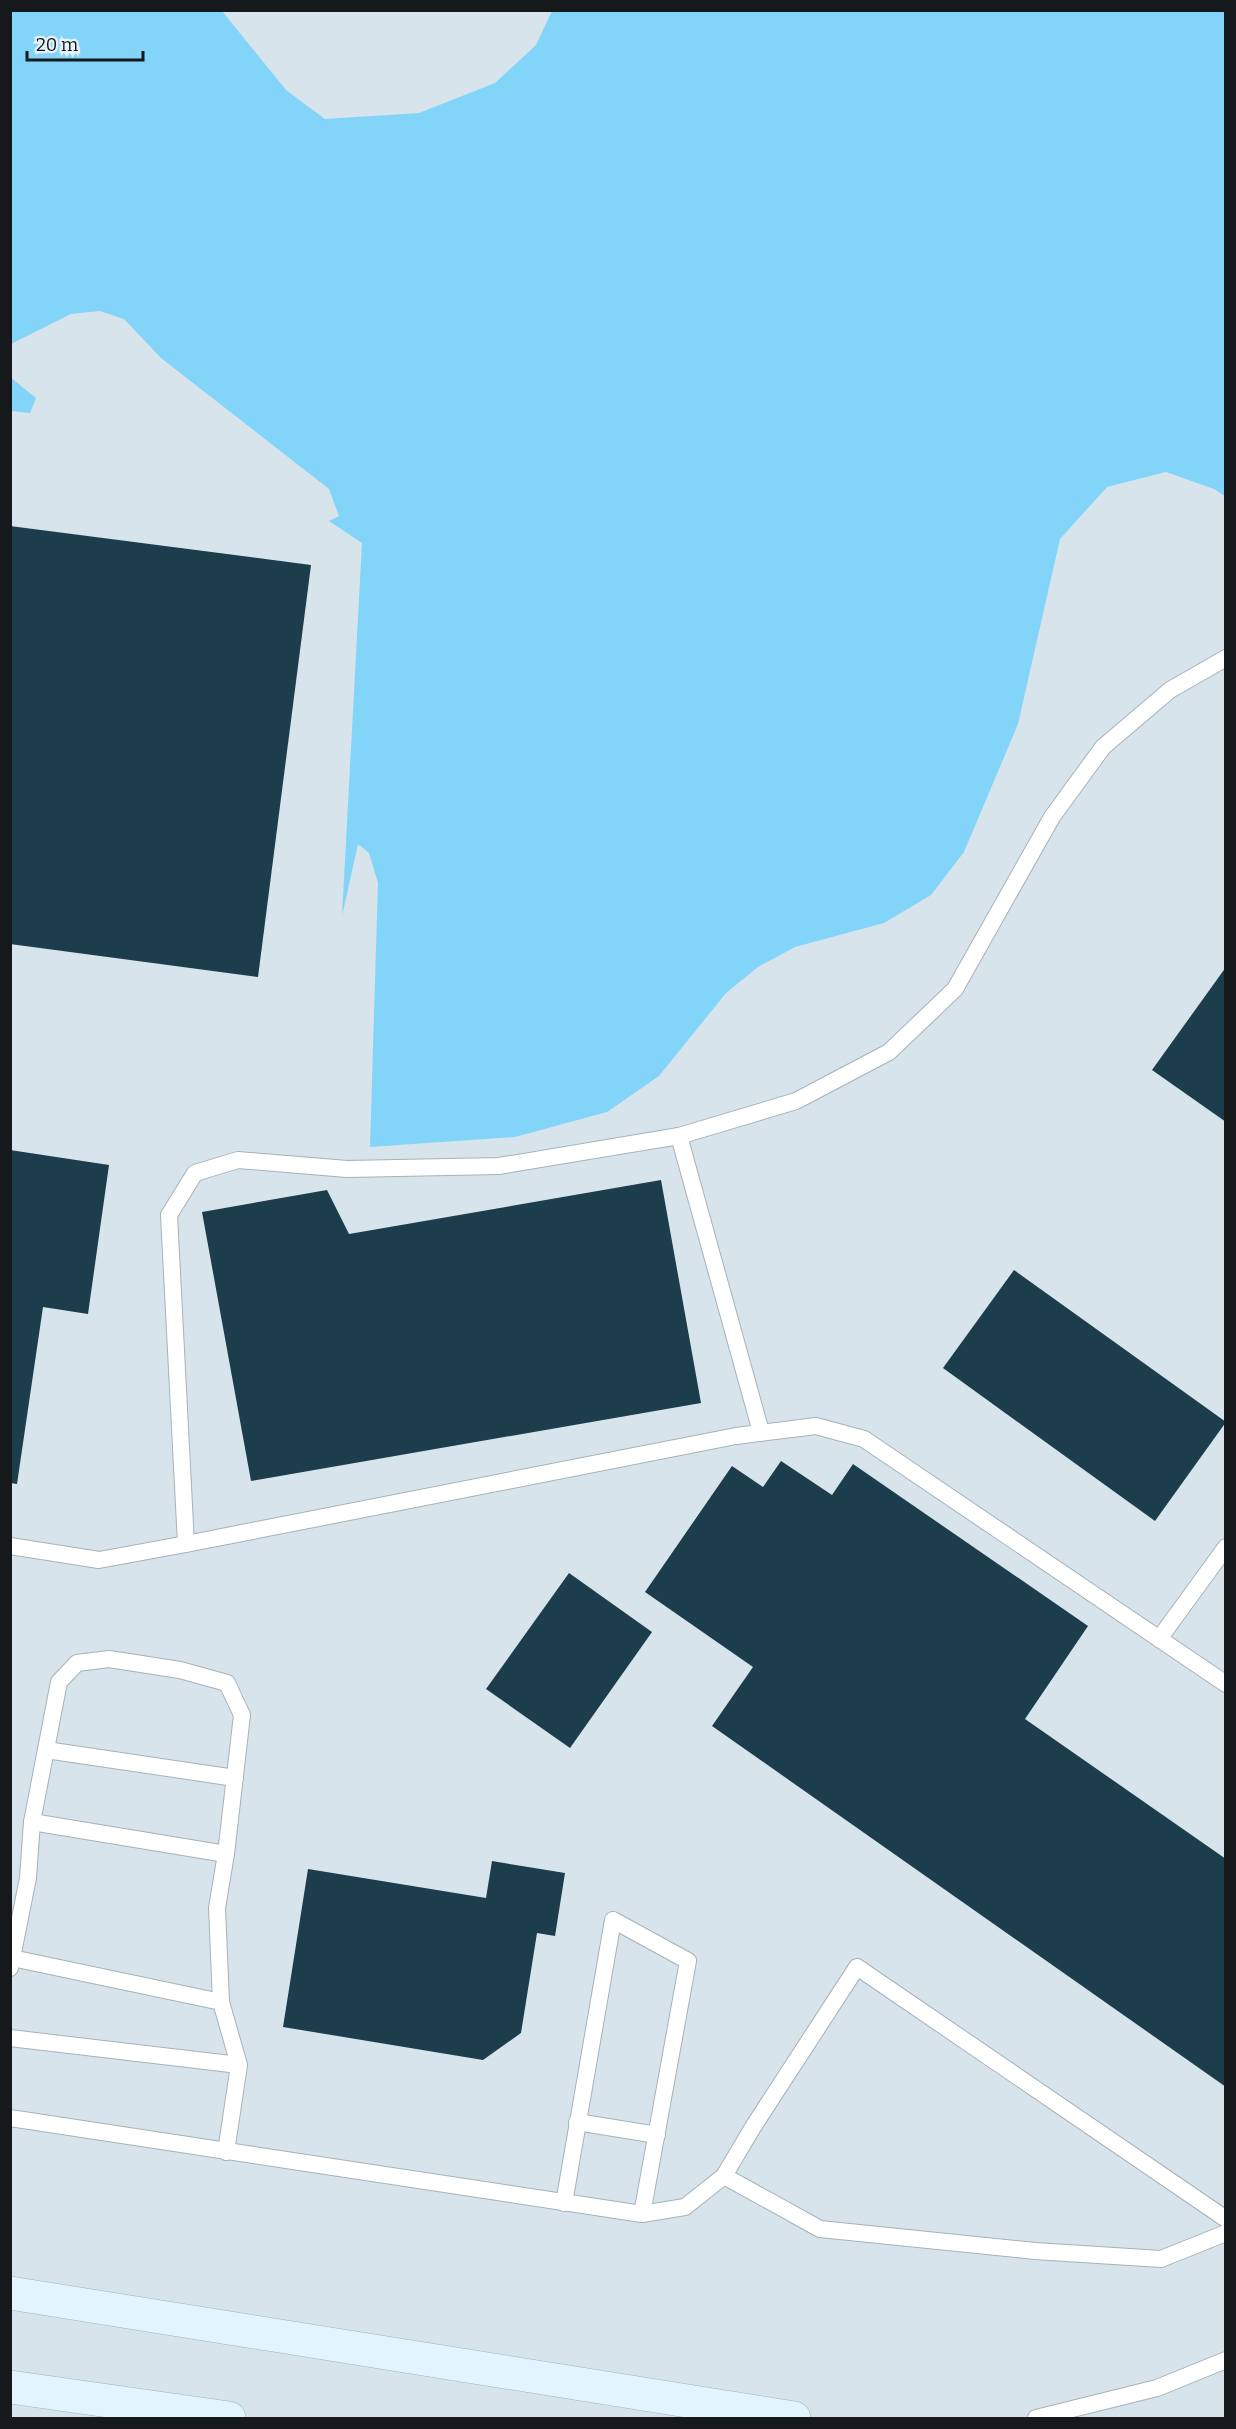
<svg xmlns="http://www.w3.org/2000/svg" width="1236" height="2429" font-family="Bitter,serif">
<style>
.green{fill:#82d4f9}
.building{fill:#1b3d4c}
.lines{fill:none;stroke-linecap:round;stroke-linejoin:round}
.service-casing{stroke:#a6b2b8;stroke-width:18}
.secondary-casing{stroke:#a6b2b8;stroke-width:34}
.service{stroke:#fff;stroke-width:16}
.secondary{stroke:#e1f5ff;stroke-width:33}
</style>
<rect width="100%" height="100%" fill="#d8e4eb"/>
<g class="green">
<polygon points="11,10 222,11 286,90 325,119 419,113 495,83 536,45 552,11 1225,11 1225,496 1214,489 1166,472 1107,487 1060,539 1018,724 964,852 931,895 884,923 795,947 758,967 726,993 659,1076 607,1112 515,1137 370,1147 378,883 369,853 358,844 342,916 362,543 329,521 339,516 329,489 161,358 124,319 100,311 71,314 11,344"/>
<polygon points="10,377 36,398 30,413 11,411"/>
</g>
<g class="building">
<polygon points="10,526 311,565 258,977 10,944"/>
<polygon points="1226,967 1226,1122 1152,1070"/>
<polygon points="10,1150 109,1165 88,1314 43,1307 17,1484 10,1483"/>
<polygon points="661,1180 701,1403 251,1481 202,1212 327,1190 349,1234"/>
<polygon points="1014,1270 1226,1422 1155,1521 943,1368"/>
<polygon points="781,1461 832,1495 853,1464 1088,1626 1025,1719 1226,1859 1226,2087 712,1726 753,1667 645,1592 732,1466 763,1487"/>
<polygon points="569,1573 652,1632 570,1748 486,1689"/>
<polygon points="492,1861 565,1873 555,1936 537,1933 521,2033 483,2060 283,2027 308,1869 486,1898"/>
</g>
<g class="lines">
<defs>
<g id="service">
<polyline points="679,1136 761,1432"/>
<polyline points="186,1544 169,1215 195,1173 238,1160 347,1169 499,1166 679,1136 796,1101 889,1052 955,989 1052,817 1103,747 1170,690 1226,658"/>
<polyline points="10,1546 99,1560 186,1544 736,1436 816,1426 864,1439 1226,1684"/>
<polyline points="1159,1639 1226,1547"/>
<polyline points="46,1750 235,1778"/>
<polyline points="32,1822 226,1854"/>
<polyline points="12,1958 221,2002"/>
<polyline points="10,1968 28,1878 32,1822 59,1682 77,1663 109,1659 180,1670 227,1683 242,1715 226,1854 217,1908 221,2002 239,2065 226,2152"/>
<polyline points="10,2038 239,2065"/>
<polyline points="10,2118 642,2214 685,2207 724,2176 753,2127 857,1967 1226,2219"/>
<polyline points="577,2122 657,2135"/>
<polyline points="724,2176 820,2229 1035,2251 1161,2259 1226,2233"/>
<polyline points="564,2203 613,1920 688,1961 642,2214"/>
<polyline points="1036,2418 1157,2388 1226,2360"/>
</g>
<g id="secondary">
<polyline points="10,2293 794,2418"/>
<polyline points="10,2387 229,2418"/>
</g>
</defs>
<use href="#service" class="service-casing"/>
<use href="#secondary" class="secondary-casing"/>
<use href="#service" class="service"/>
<use href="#secondary" class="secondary"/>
</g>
<rect width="1236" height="2429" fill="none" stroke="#15191c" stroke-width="24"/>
<path d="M27 51v9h116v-9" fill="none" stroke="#15191c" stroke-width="3"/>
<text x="36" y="51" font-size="18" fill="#15191c" stroke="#e5f2f8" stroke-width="4.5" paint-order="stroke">20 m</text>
</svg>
